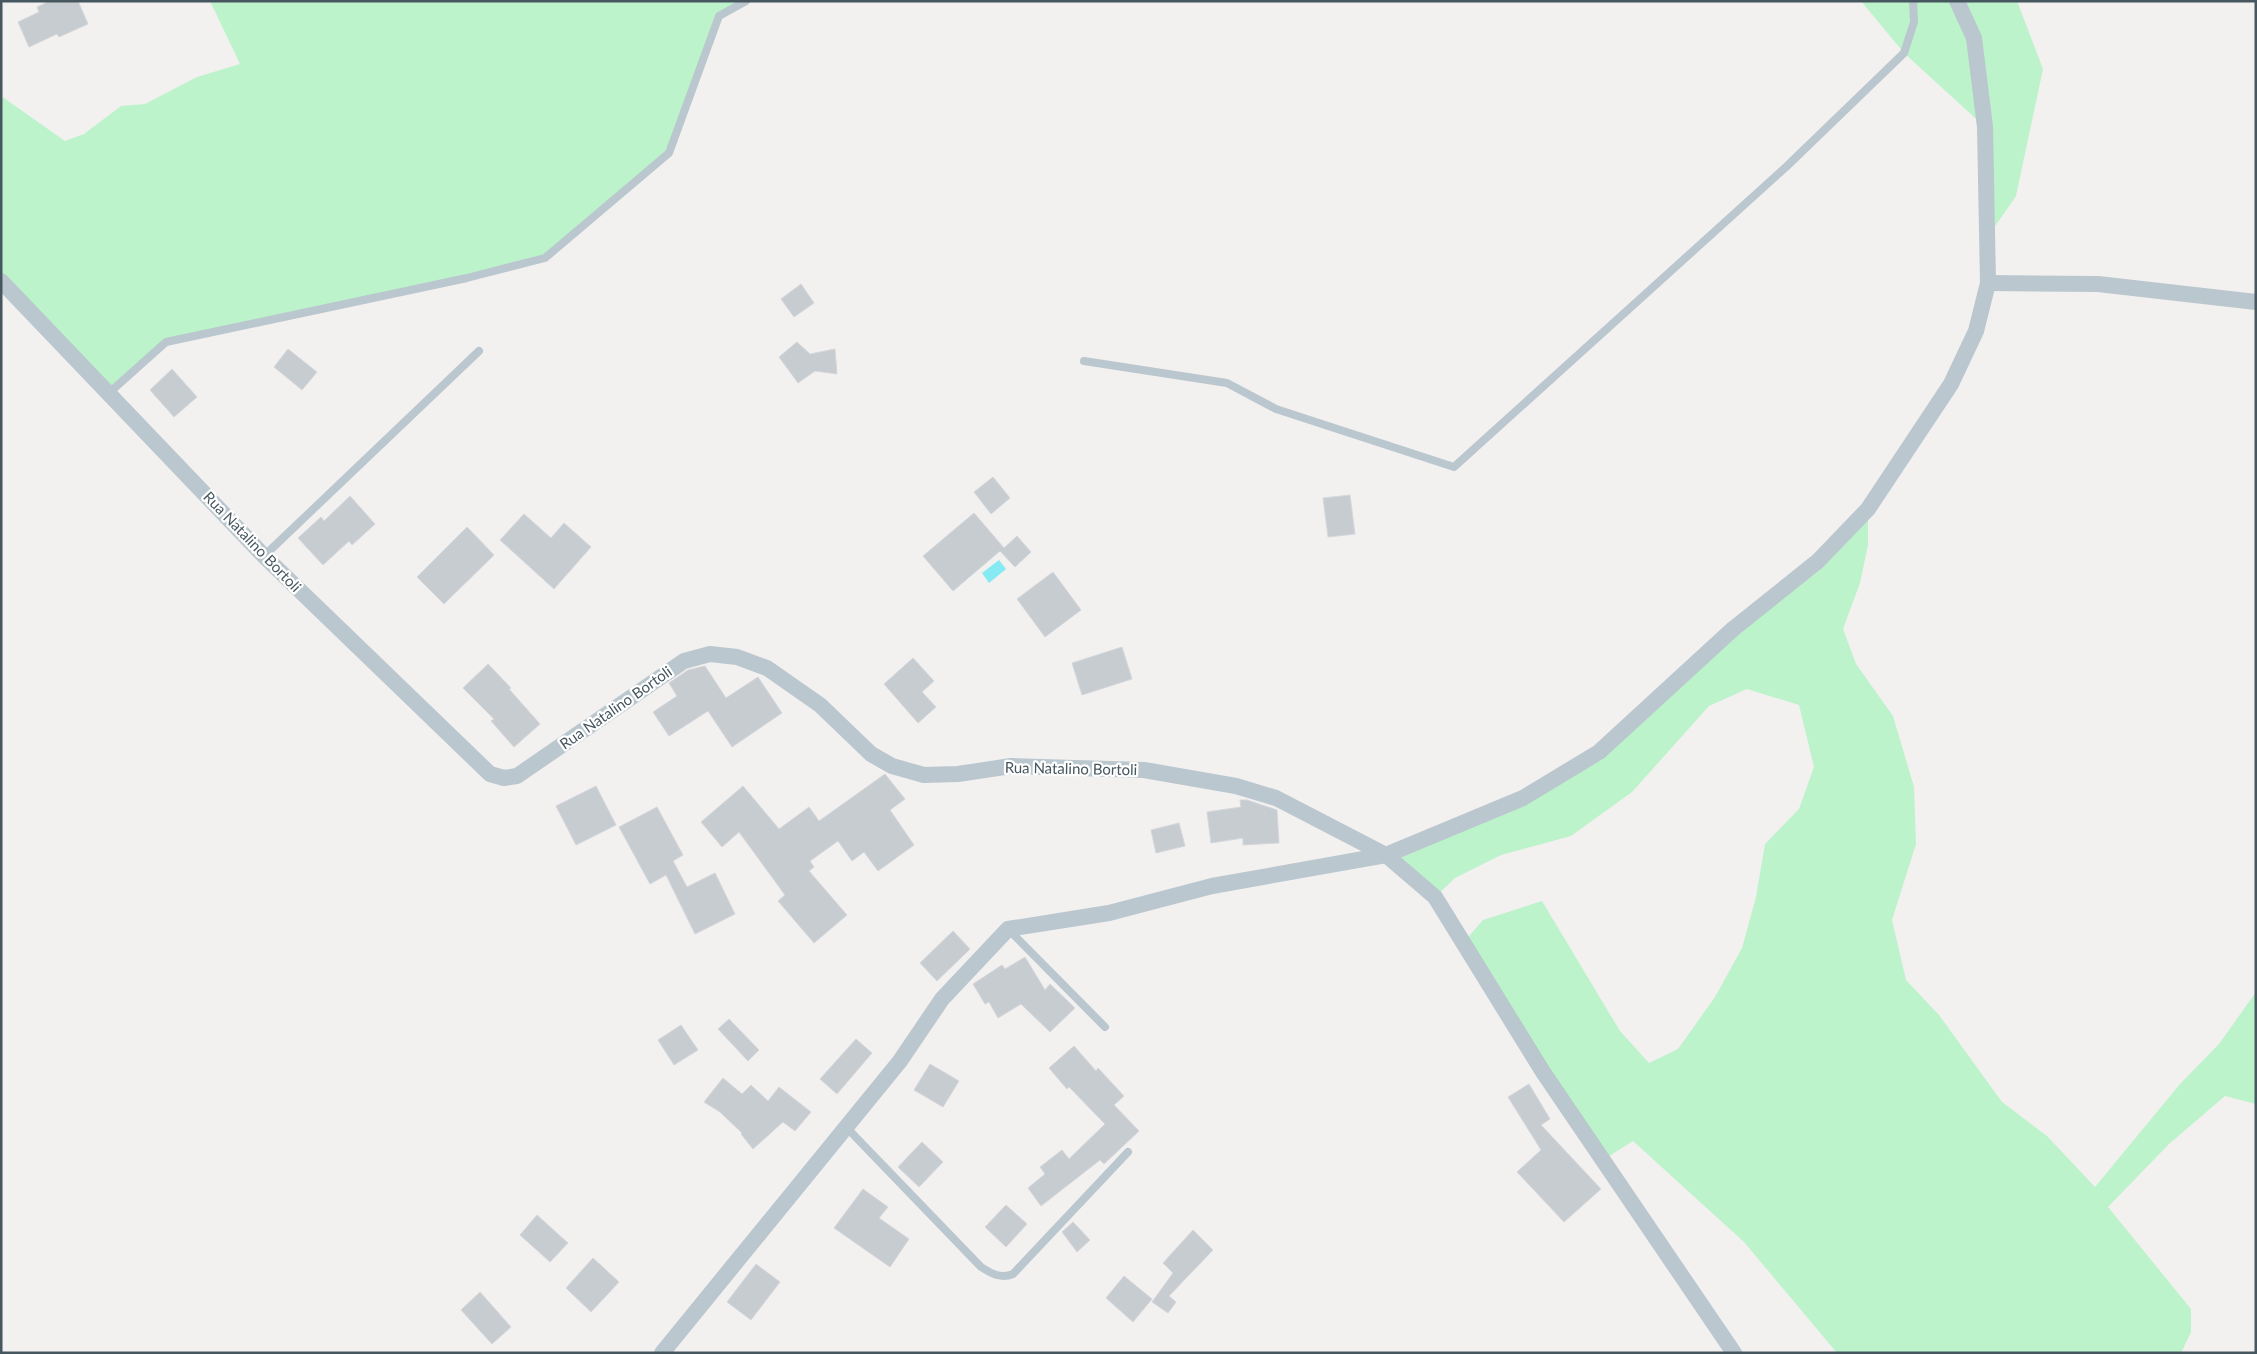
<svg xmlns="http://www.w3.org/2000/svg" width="2257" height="1354" font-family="Lato,sans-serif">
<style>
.green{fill:#bcf3ca}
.water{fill:#86eaf2}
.building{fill:#c7ccd0;stroke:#d4d7dc}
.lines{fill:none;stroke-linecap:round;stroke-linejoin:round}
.lane{stroke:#bac7ce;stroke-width:8}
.street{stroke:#bac7ce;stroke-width:16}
.labels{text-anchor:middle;stroke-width:4.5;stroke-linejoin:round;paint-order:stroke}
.street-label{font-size:15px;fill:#46575f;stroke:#fff}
</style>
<rect width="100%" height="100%" fill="#f3f0f0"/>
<g class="green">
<polygon points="210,1 746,1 719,16 669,153 545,258 166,342 109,393 1,281 1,96 65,141 84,134 121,106 145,104 197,77 240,64"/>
<polygon points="1861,1 2017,1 2043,69 2016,196 1987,238 1985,127 1904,53"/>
<polygon points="1868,509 1868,545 1860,583 1843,629 1856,664 1893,716 1914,787 1916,844 1892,920 1906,980 1939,1015 2002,1102 2047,1136 2095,1187 2180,1084 2219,1044 2256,992 2256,1104 2225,1096 2169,1144 2108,1207 2191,1309 2191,1332 2181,1353 1837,1353 1744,1242 1633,1141 1603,1160 1463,943 1483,920 1542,901 1620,1031 1649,1063 1678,1049 1715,997 1742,948 1756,897 1765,844 1799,809 1814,767 1799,705 1747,689 1709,706 1632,792 1571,836 1501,855 1455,878 1435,897 1386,855 1523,798 1599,752"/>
</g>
<polygon class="water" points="999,560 1006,569 989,583 982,573"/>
<g class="building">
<polygon points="50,1 78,1 88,24 59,37 57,34 29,47 18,22 39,12 37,7"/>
<polygon points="801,284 814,303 794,317 781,299"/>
<polygon points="797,342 810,354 835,349 837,374 815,371 798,383 779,357"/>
<polygon points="288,349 317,372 302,390 274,367"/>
<polygon points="172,369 197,397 174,417 150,390"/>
<polygon points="993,477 1010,498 991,514 974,492"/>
<polygon points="1350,495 1355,534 1328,537 1323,498"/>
<polygon points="350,496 375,524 352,545 349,541 323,565 298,538 321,517 324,521"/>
<polygon points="974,513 1004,548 1017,536 1031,552 1015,567 1000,551 953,591 923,556"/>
<polygon points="524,514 551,538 564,523 591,547 554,589 500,540"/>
<polygon points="467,527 494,555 444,604 417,577"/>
<polygon points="1053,572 1081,610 1045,637 1017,599"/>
<polygon points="1122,647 1132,679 1082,695 1072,663"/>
<polygon points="913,658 934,681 922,692 936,707 918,723 884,684"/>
<polygon points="488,664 511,688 509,689 540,724 514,747 491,721 494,719 463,688"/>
<polygon points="705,666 726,698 758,677 782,713 732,747 708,711 669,736 653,712 677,696 669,683 688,670"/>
<polygon points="885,774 905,799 890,810 914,845 878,871 864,852 852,861 838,841 810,861 814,867 809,871 847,915 814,943 778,901 785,895 739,832 722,847 701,822 743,786 779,829 809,807 819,821"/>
<polygon points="596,786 616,825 576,845 556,806"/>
<polygon points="1240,800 1247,800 1277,810 1279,843 1243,845 1243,838 1211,843 1207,812 1241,807"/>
<polygon points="657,807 683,855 673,861 687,887 715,873 735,914 695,934 666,875 650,884 619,827"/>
<polygon points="1179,823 1185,846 1156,853 1151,830"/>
<polygon points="953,931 970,949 937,981 920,963"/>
<polygon points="1025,957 1045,990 1050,984 1075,1008 1050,1032 1021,1004 998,1018 989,1002 985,1004 973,984 1002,965 1005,969"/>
<polygon points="729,1019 759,1050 748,1061 718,1029"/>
<polygon points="681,1025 698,1050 674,1065 658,1040"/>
<polygon points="856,1039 872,1053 837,1094 820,1079"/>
<polygon points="1074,1046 1096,1071 1098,1068 1124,1096 1114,1105 1139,1131 1104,1164 1100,1160 1041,1206 1028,1188 1045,1174 1040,1167 1062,1150 1069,1159 1105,1124 1069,1087 1067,1089 1049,1068"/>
<polygon points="930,1064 959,1081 943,1107 914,1090"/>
<polygon points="723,1078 742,1094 751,1085 768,1101 779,1087 811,1112 795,1131 783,1122 753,1149 741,1134 742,1133 720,1112 704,1102"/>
<polygon points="1529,1084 1550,1119 1541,1125 1601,1189 1564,1222 1517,1172 1541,1150 1508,1097"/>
<polygon points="922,1142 943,1162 919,1187 898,1167"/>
<polygon points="863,1189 888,1207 879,1218 909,1239 890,1267 834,1228"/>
<polygon points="1006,1205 1027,1224 1006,1247 985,1227"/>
<polygon points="537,1215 568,1243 550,1262 520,1235"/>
<polygon points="1073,1222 1090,1240 1077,1252 1062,1232"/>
<polygon points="1193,1230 1213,1250 1169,1296 1176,1302 1168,1313 1152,1302 1173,1273 1163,1263"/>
<polygon points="593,1258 619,1282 591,1312 566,1288"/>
<polygon points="756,1264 780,1282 751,1320 727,1302"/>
<polygon points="1124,1276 1152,1299 1133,1322 1106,1298"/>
<polygon points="480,1292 511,1327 492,1344 461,1310"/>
</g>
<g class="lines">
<g class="lane">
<polyline points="1084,361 1227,383 1276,409 1454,467 1786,167 1904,53 1914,22 1913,1"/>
<polyline points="109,393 166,342 467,278 545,258 669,153 719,16 746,1"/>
<polyline points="264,556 479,351"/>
<polyline points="1009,930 1105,1027"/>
<path d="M846 1127 981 1267C992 1274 1001 1279 1013 1274L1128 1152"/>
</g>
<g class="street">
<polyline points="1,281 264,556 490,774 504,778 517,776 684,661 710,654 737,657 767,668 820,705 871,754 892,766 924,775 958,774 1011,766 1144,770 1236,786 1276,798 1386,855 1435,897 1543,1072 1734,1353"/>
<polyline points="1988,283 2098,284 2256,302"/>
<polyline points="662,1353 900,1061 942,999 1008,929 1109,913 1212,886 1386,855 1523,798 1599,752 1733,629 1818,561 1868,509 1951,384 1976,331 1988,283 1985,127 1974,38 1957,1"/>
</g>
</g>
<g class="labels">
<g class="street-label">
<text transform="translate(252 542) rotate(46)" y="5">Rua Natalino Bortoli</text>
<text transform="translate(616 708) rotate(-35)" y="5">Rua Natalino Bortoli</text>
<text transform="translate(1071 769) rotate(1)" y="5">Rua Natalino Bortoli</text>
</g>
</g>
<rect width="2257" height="1354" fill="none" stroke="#46575f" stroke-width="5"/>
</svg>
